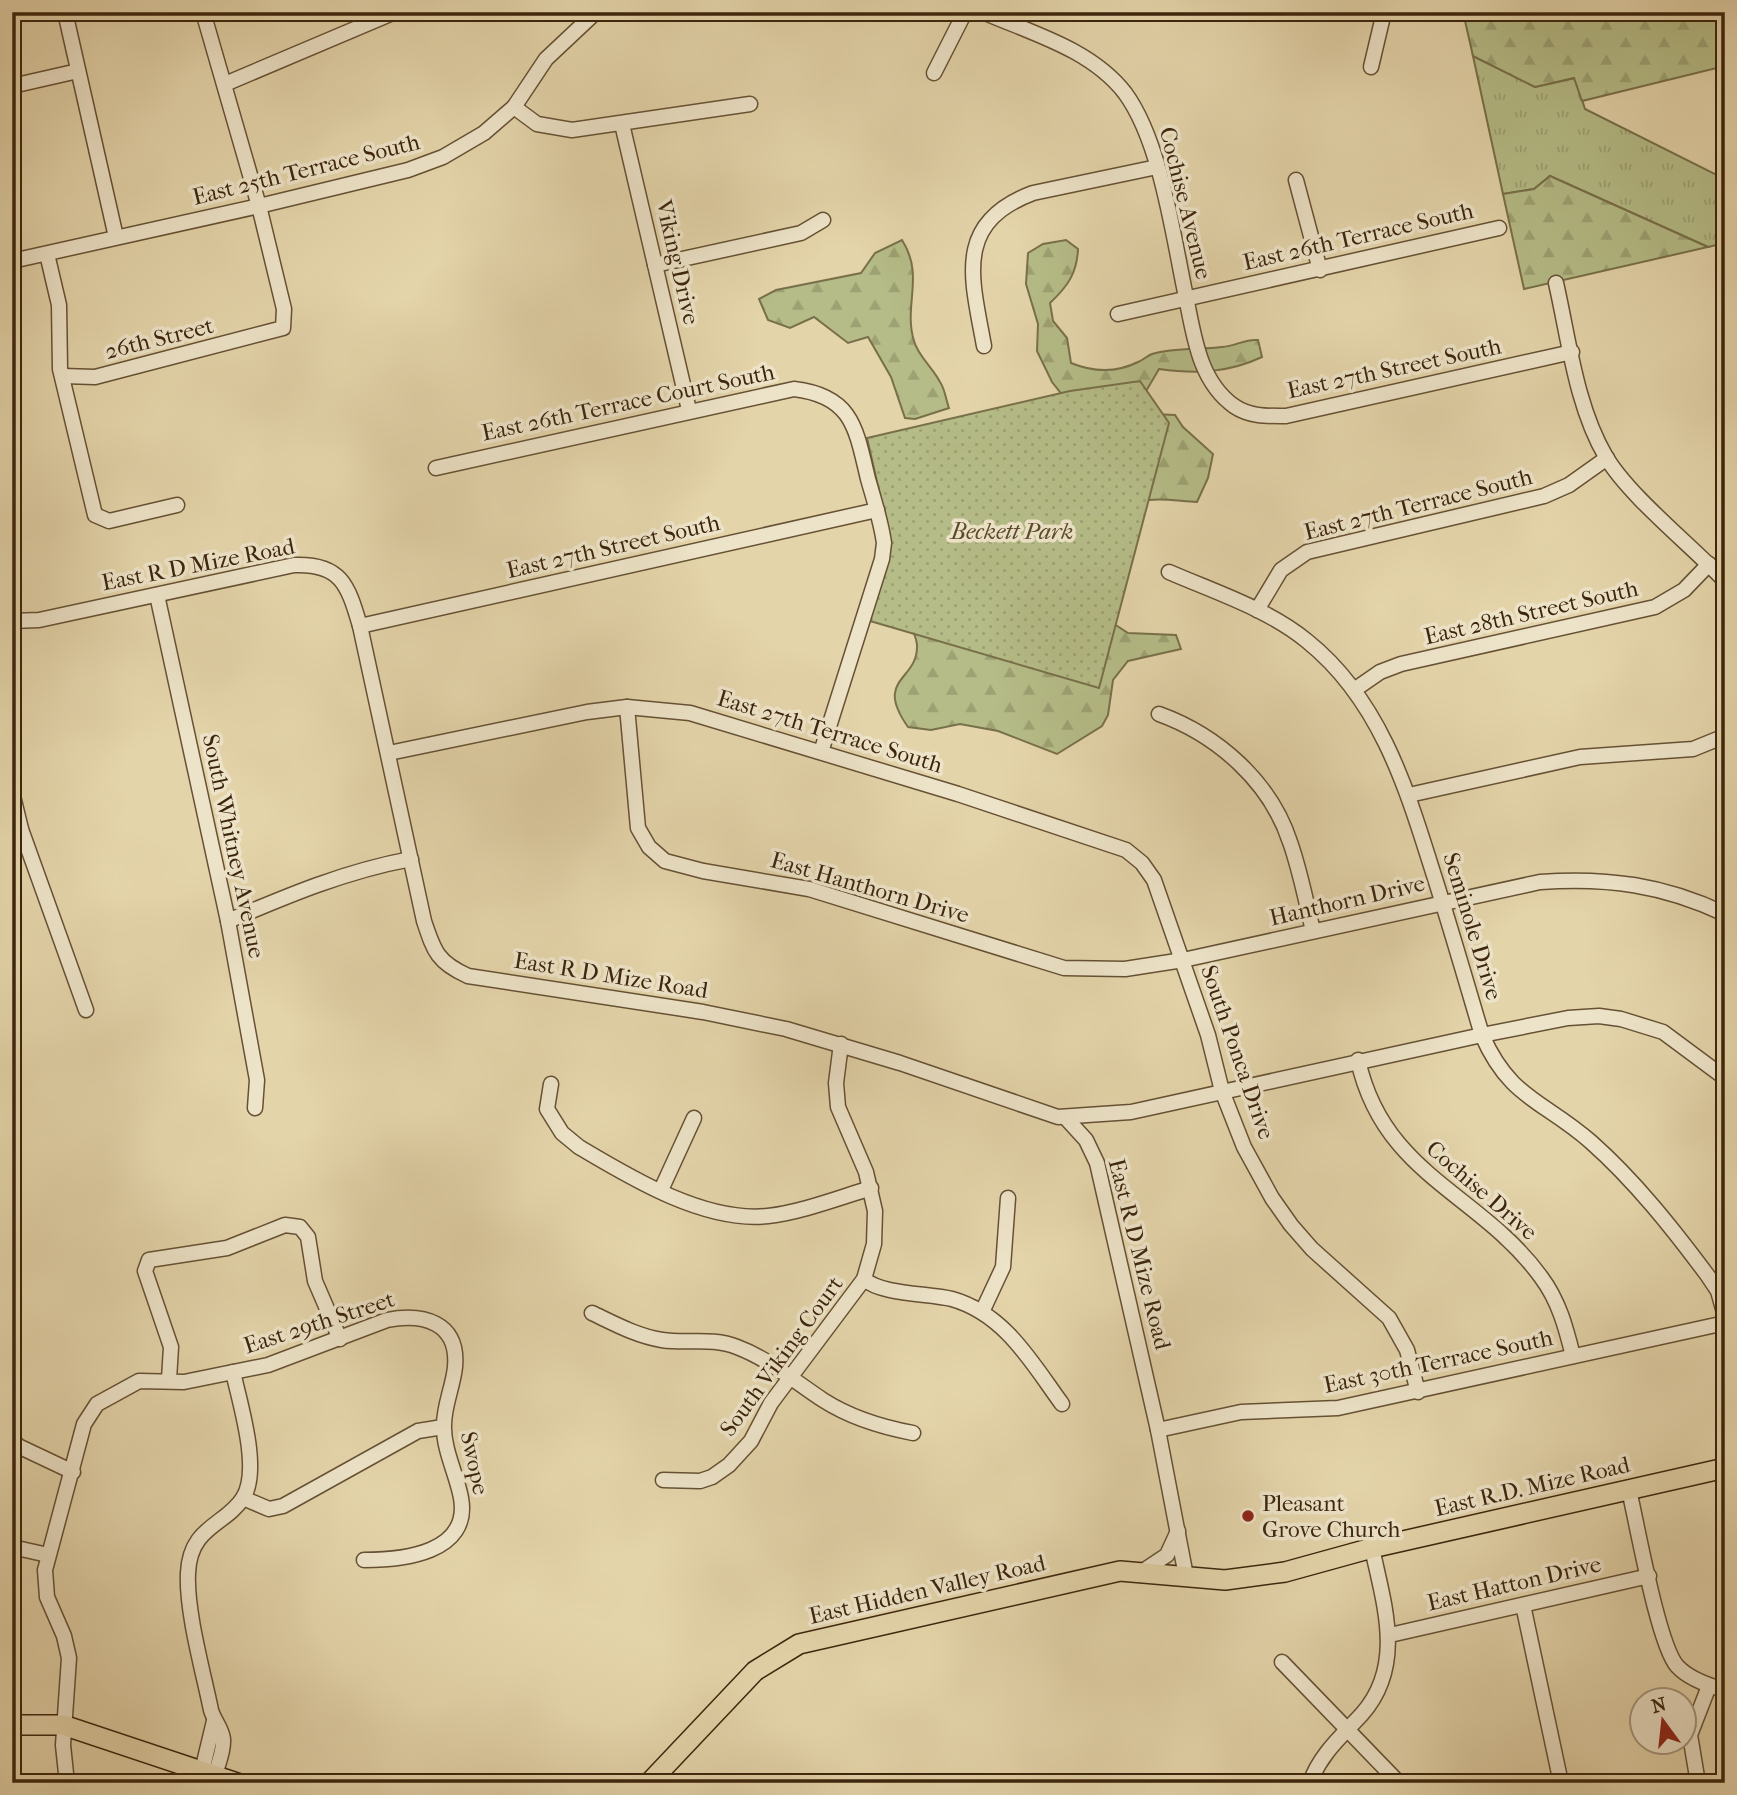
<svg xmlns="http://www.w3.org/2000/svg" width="1737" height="1795" font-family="'IM FELL French Canon',serif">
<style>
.grass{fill:url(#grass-tufts);stroke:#78704a;stroke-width:2}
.forest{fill:url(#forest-firs);stroke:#78704a;stroke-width:2}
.park{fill:url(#park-dots);stroke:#78704a;stroke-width:2}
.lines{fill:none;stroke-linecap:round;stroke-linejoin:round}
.minor-casing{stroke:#665134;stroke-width:17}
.major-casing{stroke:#3c250d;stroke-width:22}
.minor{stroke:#ede3c8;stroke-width:14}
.major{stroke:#e4d4aa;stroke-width:19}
.poi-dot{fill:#8f2418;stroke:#ede3c8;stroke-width:2.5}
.labels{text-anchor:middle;stroke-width:7;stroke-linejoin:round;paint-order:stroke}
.street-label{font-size:23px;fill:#3c250d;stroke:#ede3c8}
.park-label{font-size:23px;font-style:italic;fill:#5a4b2c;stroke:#ede3c8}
.poi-label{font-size:23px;fill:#3c250d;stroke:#ede3c8;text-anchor:start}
</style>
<defs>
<pattern id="grass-tufts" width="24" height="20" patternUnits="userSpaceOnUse" patternTransform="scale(1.75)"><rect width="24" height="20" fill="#b5bc87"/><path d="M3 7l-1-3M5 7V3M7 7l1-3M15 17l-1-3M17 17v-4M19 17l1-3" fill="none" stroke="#9da173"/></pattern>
<pattern id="forest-firs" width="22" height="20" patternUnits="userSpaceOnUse" patternTransform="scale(1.75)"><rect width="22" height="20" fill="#b5bc87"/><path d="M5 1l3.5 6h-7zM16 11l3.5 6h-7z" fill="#9da173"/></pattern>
<pattern id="park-dots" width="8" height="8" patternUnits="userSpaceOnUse" patternTransform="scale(1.75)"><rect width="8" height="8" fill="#b5bc87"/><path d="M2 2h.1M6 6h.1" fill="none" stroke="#9da173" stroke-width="1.8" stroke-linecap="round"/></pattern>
</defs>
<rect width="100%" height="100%" fill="#e4d4aa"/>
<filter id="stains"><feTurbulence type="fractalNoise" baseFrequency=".00286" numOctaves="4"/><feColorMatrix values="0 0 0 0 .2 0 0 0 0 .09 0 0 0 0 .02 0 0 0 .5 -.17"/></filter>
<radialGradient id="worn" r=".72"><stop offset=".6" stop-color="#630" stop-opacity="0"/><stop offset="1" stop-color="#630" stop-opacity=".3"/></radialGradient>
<polygon class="grass" points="1473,56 1535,87 1575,78 1585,109 1725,179 1725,243 1708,247 1550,176 1534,189 1503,194"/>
<g class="forest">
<polygon points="1463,12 1725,12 1725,66 1582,101 1574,78 1535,87 1473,56"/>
<polygon points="1550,176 1708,247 1524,289 1503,194 1534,189"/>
<path d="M902 240C925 276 903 305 914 341 918 356 933 368 940 382 945 389 946 400 949 408L915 419 905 418 891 377 868 337 848 343 814 317 790 328 768 320 759 299 776 290 861 273 875 253Z"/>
<path d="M1066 240 1078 249C1077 273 1068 286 1050 303L1053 321 1067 338 1071 363C1093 372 1116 373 1138 362 1143 360 1147 356 1152 354 1175 347 1199 350 1222 347 1236 346 1244 339 1258 340L1262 357C1228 373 1196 374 1159 369L1142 398 1152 414 1175 415 1183 427 1213 454 1208 478 1197 502C1176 501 1158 497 1138 502L1102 616 1128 633 1176 635 1181 649 1128 661 1113 680 1108 715 1102 726 1057 754 998 731 960 724 931 730 908 727C874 679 916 681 917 648 918 640 912 629 909 621L1067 401 1052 382 1037 351 1038 324 1026 284 1028 253 1043 244Z"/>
</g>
<polygon class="park" points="1140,381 1169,423 1099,688 870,621 889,534 867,438 1070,391"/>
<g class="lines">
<defs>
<g id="minor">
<polyline points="65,12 116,237"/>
<path d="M983 12C1031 33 1091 49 1125 93 1161 142 1173 236 1186 297 1194 336 1199 381 1234 406 1250 417 1268 416 1286 416L1572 352"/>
<polyline points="1371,67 1384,12"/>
<polyline points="934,73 965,12"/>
<polyline points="225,84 395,12"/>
<polyline points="12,86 78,71"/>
<polyline points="514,107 537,124 572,130 750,104"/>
<polyline points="622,124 689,410"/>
<polyline points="1296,180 1320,270"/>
<polyline points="47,254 59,305 60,369 95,515 109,521 177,505"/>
<polyline points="12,261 259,206 408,170 443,157 484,133 514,107 546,59 596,12"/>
<polyline points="655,265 801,233 823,220"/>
<path d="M1556 283C1569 340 1576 406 1606 457 1630 497 1691 545 1725 581"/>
<polyline points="1118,314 1499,228"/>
<path d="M984 346C972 279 953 223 1033 193L1157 167"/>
<polyline points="63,376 95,377 283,328 284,309 259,206 203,12"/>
<path d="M436 468 794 389C853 396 856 429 868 479 874 500 881 521 884 543L882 559 821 752"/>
<path d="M1169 572C1215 592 1268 609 1307 641 1378 698 1405 783 1431 866 1449 922 1465 978 1482 1035 1510 1099 1543 1100 1591 1142 1635 1181 1673 1229 1708 1276L1718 1291 1725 1316"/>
<polyline points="157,595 228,921 257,1080 255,1108"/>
<polyline points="1257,610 1281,570 1307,552 1544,496 1569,485 1607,458"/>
<path d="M12 621 39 620 294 565C341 563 348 585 360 626L424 921C434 951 437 962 468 976L703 1012 786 1029 900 1063 1058 1117 1131 1112 1482 1035 1568 1018 1599 1016 1621 1019 1663 1032 1725 1078"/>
<polyline points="360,626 877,510"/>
<polyline points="1354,690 1380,672 1401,664 1655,607 1684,590 1709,564"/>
<path d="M627 707 638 828 649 847 665 861 703 871 809 889 1064 968 1125 969 1183 960 1540 882C1607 877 1664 885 1725 914"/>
<path d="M1159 714C1217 735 1270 781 1290 842 1300 870 1306 901 1313 931"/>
<polyline points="389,753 587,712 627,707 690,713 958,794 1126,850 1142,863 1154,880 1208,1035 1222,1091 1244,1147 1272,1198 1291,1225 1312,1249 1389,1318 1407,1350 1418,1392"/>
<polyline points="12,792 21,829 86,1010"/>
<polyline points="1409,795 1580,757 1693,749 1725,736"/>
<polyline points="12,848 21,829"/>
<path d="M228 921C289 895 346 871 411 859"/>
<path d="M1358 1060C1383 1175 1480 1193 1541 1277 1559 1301 1566 1328 1573 1356"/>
<path d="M551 1084 547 1109 562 1133 579 1147C631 1178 705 1223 768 1216 802 1212 838 1198 871 1188"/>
<polyline points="1065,1117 1086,1140 1097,1163 1158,1430 1186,1576"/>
<polyline points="661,1190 694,1118"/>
<path d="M864 1279C882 1295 928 1293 952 1299 1005 1314 1032 1363 1062 1404"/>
<polyline points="982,1312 1003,1267 1008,1198"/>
<path d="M592 1313C615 1324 637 1336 662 1340 687 1344 712 1337 737 1347 769 1359 794 1381 823 1400 851 1418 881 1427 913 1433"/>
<polyline points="169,1379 171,1347 145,1271 149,1260 227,1248 285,1225 300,1227 308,1237 315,1281 340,1339"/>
<polyline points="1158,1430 1241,1412 1338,1408 1725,1323"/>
<polyline points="12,1438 18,1446 73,1472"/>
<polyline points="663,1480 700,1481 712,1477 729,1465 751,1441 771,1403 864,1279 874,1244 875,1211 866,1172 838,1107 836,1083 841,1044"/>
<path d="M1629 1490C1637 1524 1658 1644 1677 1666 1688 1678 1710 1686 1725 1690"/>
<polyline points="243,1498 269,1509 283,1506 418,1431 443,1427"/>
<polyline points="12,1547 48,1555"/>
<polyline points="1143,1571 1167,1555 1178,1531"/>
<polyline points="1523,1605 1561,1783"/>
<polyline points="1390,1635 1649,1576"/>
<polyline points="1282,1662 1399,1783"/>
<polyline points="202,1771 214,1721"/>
<path d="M215 1775C218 1764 224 1751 223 1739 222 1728 214 1721 211 1710 203 1671 186 1611 188 1573 190 1526 225 1526 243 1498 261 1470 240 1404 233 1372"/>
<path d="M67 1783 63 1745 69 1658 64 1636 47 1597 45 1570 84 1424 97 1404 139 1381 184 1382 268 1365 387 1320C423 1313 459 1322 455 1367 453 1387 444 1405 444 1425 443 1449 457 1475 461 1498 471 1553 403 1560 364 1560"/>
<path d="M1310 1783C1320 1754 1342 1736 1362 1714 1405 1665 1384 1605 1372 1548"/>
<polyline points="1698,1783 1690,1735 1709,1686"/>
</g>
<g id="major">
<polyline points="12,1725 63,1725 237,1783"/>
<polyline points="649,1783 755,1671 799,1644 1120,1571 1225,1580 1285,1572 1372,1548 1725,1468"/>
</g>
</defs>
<use href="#minor" class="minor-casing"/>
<use href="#major" class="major-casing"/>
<use href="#minor" class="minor"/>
<use href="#major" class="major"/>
</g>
<circle class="poi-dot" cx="1248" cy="1516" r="7"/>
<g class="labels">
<g class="street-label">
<text transform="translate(306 169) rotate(-14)" y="8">East 25th Terrace South</text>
<text transform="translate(1186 203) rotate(76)" y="8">Cochise Avenue</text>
<text transform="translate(1358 236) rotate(-13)" y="8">East 26th Terrace South</text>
<text transform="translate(678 262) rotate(77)" y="8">Viking Drive</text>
<text transform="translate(159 338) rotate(-14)" y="8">26th Street</text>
<text transform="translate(1394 368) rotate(-12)" y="8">East 27th Street South</text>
<text transform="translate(628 402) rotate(-12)" y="8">East 26th Terrace Court South</text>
<text transform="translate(1418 504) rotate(-14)" y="8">East 27th Terrace South</text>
<text transform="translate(613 546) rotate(-13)" y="8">East 27th Street South</text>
<text transform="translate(198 564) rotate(-11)" y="8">East R D Mize Road</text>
<text transform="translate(1531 612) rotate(-13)" y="8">East 28th Street South</text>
<text transform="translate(830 731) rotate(17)" y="8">East 27th Terrace South</text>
<text transform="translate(234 846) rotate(78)" y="8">South Whitney Avenue</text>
<text transform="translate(870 887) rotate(16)" y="8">East Hanthorn Drive</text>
<text transform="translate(1347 900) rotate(-13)" y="8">Hanthorn Drive</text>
<text transform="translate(1473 926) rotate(73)" y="8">Seminole Drive</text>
<text transform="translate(611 975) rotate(9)" y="8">East R D Mize Road</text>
<text transform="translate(1238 1052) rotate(71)" y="8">South Ponca Drive</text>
<text transform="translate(1482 1190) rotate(41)" y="8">Cochise Drive</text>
<text transform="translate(1140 1254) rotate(76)" y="8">East R D Mize Road</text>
<text transform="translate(319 1322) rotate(-18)" y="8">East 29th Street</text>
<text transform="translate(781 1356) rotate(-54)" y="8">South Viking Court</text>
<text transform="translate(1438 1361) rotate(-12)" y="8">East 30th Terrace South</text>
<text transform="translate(475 1463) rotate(78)" y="8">Swope</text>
<text transform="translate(1532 1486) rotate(-13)" y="8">East R.D. Mize Road</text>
<text transform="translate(1514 1583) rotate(-13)" y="8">East Hatton Drive</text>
<text transform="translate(927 1589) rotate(-13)" y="8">East Hidden Valley Road</text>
</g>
<g class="park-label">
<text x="1012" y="539">Beckett Park</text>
</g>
<g class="poi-label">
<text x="1262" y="1511">Pleasant<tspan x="1262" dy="26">Grove Church</tspan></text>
</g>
</g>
<rect width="1737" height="1795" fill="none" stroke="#e4d4aa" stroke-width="42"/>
<rect x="14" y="14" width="1709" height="1767" fill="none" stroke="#3c250d" stroke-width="3.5"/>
<rect x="21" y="21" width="1695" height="1753" fill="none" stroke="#3c250d" stroke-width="2"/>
<g transform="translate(1663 1721) rotate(345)"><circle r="33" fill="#ede3c8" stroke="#a6977d" stroke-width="2"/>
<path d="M0-5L12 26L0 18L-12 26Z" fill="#8f2418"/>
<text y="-10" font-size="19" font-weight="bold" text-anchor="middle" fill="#3c250d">N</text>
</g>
<rect width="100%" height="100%" filter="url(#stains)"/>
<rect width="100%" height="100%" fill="url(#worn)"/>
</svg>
